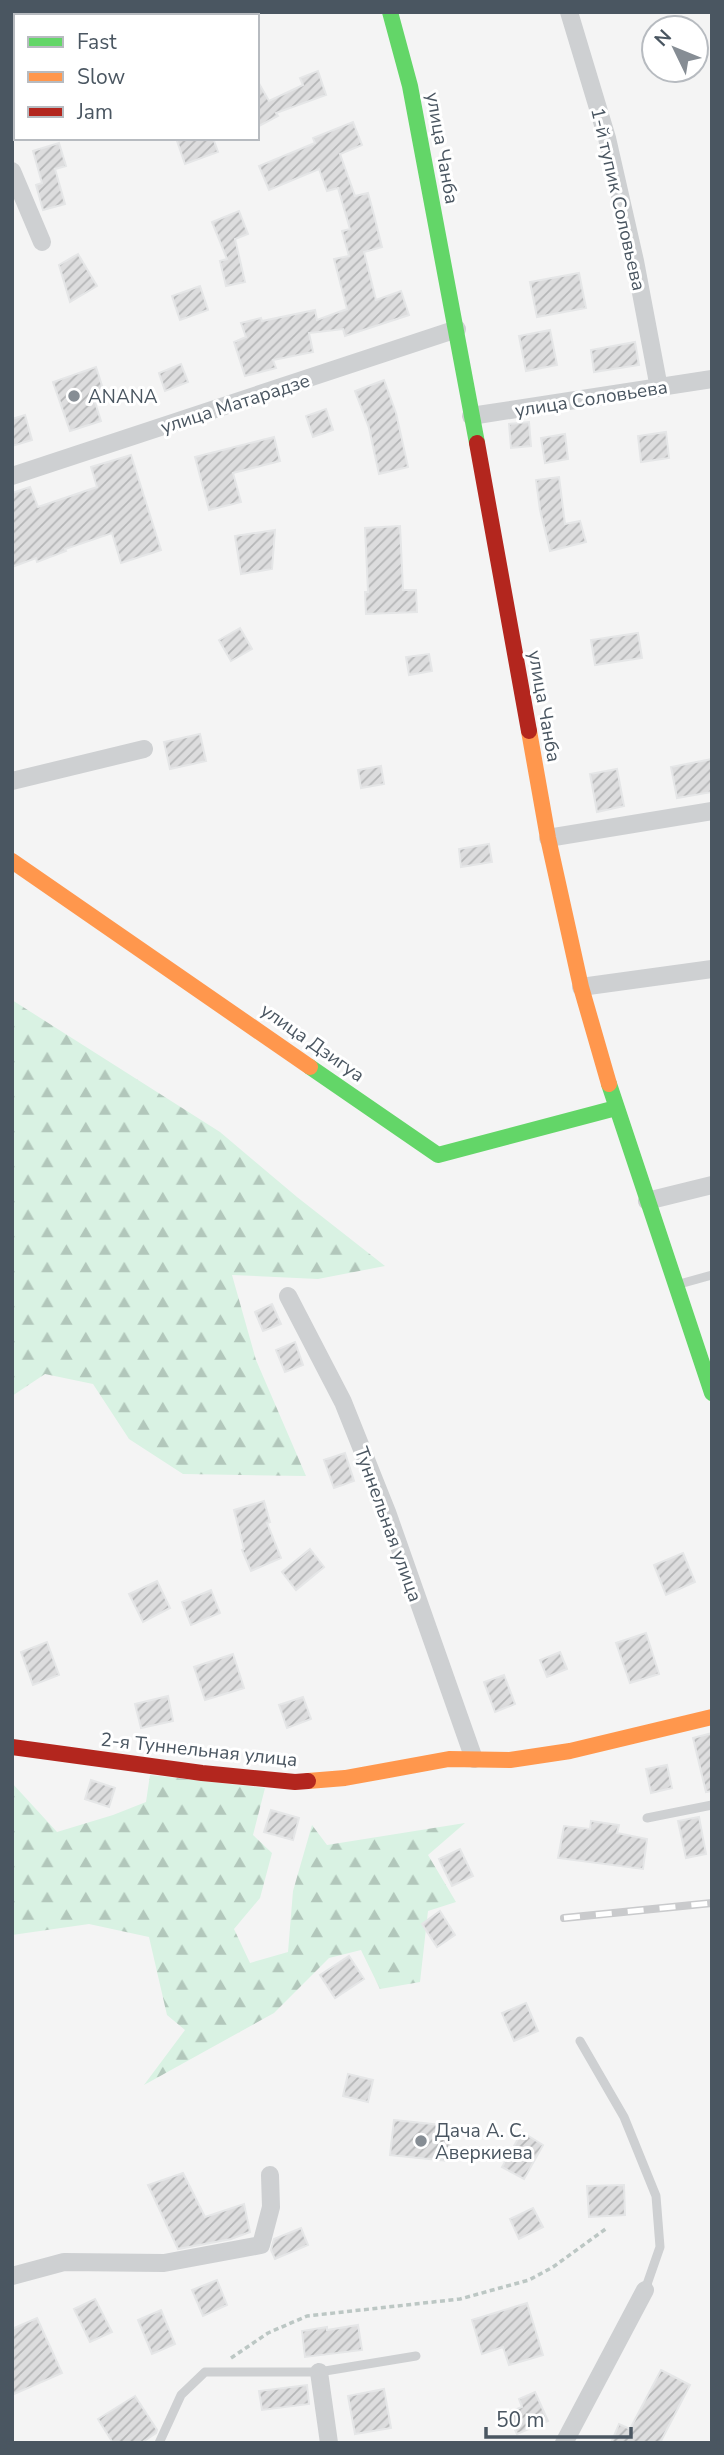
<svg xmlns="http://www.w3.org/2000/svg" width="724" height="2455" font-family="'Nunito Sans',sans-serif">
<style>
.forest{fill:url(#forest-firs)}
.building{fill:url(#building-hatch);stroke:#e5e6e7;stroke-width:2}
.lines{fill:none;stroke-linecap:round;stroke-linejoin:round}
.path{stroke:#bcc7c4;stroke-width:3.5;stroke-dasharray:5 3.5;stroke-linecap:butt}
.lane{stroke:#ced0d2;stroke-width:9}
.street{stroke:#ced0d2;stroke-width:18}
.fast{stroke:#63d668;stroke-width:16}
.slow{stroke:#ff974d;stroke-width:16}
.jam{stroke:#b3261e;stroke-width:16}
.rail-casing{stroke:#c9cacc;stroke-width:8}
.rail{stroke:#fff;stroke-width:5;stroke-dasharray:16;stroke-linecap:butt}
.poi-dot{fill:#868d94;stroke:#fff;stroke-width:2.5}
.labels{text-anchor:middle;stroke-width:6;stroke-linejoin:round;paint-order:stroke}
.street-label{font-size:19px;fill:#4a5661;stroke:#fff}
.poi-label{font-size:19px;fill:#4a5661;stroke:#fff;text-anchor:start}
</style>
<defs>
<pattern id="forest-firs" width="22" height="20" patternUnits="userSpaceOnUse" patternTransform="scale(1.75)"><rect width="22" height="20" fill="#d9f2e3"/><path d="M5 1l3.5 6h-7zM16 11l3.5 6h-7z" fill="#b2c7bb"/></pattern>
<pattern id="building-hatch" width="6" height="6" patternUnits="userSpaceOnUse" patternTransform="scale(1.75)"><rect width="6" height="6" fill="#ddddde"/><path d="M-1 1l2-2M0 6l6-6M5 7l2-2" fill="none" stroke="#b5b6b7"/></pattern>
</defs>
<rect width="100%" height="100%" fill="#f4f4f4"/>
<g class="forest">
<polygon points="12,1000 220,1132 297,1197 385,1266 318,1279 232,1275 256,1360 306,1476 183,1474 129,1439 93,1384 45,1374 12,1396"/>
<polygon points="150,1775 265,1788 253,1835 272,1853 260,1898 234,1929 250,1963 288,1952 293,1891 312,1825 327,1845 465,1823 428,1855 456,1902 428,1911 420,1982 380,1989 361,1950 329,1958 274,2013 144,2085 185,2030 167,2015 149,1937 89,1924 12,1935 12,1783 57,1832 113,1815 146,1802"/>
</g>
<g class="building">
<polygon points="318,71 326,95 276,113 278,116 257,127 257,80 269,101 303,85 300,78"/>
<polygon points="353,122 362,145 340,154 355,196 368,193 374,215 382,247 364,252 376,300 401,291 409,315 345,336 343,329 309,333 313,352 273,360 276,368 245,376 234,342 246,337 241,323 261,318 262,321 315,310 317,320 347,309 334,259 349,256 342,231 350,229 338,188 327,191 319,169 269,190 259,166 315,143 313,138"/>
<polygon points="176,138 213,138 218,152 185,164"/>
<polygon points="59,143 66,166 55,169 65,204 43,210 36,185 42,183 33,151"/>
<polygon points="239,211 248,234 235,239 245,282 226,286 220,261 227,259 212,222"/>
<polygon points="78,254 97,286 70,302 59,265"/>
<polygon points="579,273 586,308 537,317 530,282"/>
<polygon points="200,286 208,310 180,320 172,296"/>
<polygon points="550,330 557,365 526,371 519,336"/>
<polygon points="635,342 639,365 594,372 591,350"/>
<polygon points="181,364 188,382 165,391 159,373"/>
<polygon points="96,367 103,389 92,393 101,421 70,431 53,382"/>
<polygon points="384,380 396,413 408,467 379,474 369,428 355,391"/>
<polygon points="326,409 333,430 313,437 306,416"/>
<polygon points="25,415 32,440 12,446 12,419"/>
<polygon points="529,422 531,446 511,448 509,424"/>
<polygon points="666,432 669,458 641,462 638,436"/>
<polygon points="565,434 568,459 545,463 541,438"/>
<polygon points="274,437 280,461 233,473 241,502 209,510 195,457"/>
<polygon points="131,455 161,550 121,563 112,533 65,549 66,551 37,562 36,558 12,567 12,493 30,487 38,507 97,487 91,467"/>
<polygon points="559,477 565,524 580,521 586,542 550,551 540,510 536,480"/>
<polygon points="400,526 403,590 416,590 417,612 366,614 365,592 368,592 365,528"/>
<polygon points="275,530 272,569 241,574 235,536"/>
<polygon points="240,628 252,649 231,661 219,640"/>
<polygon points="638,633 642,658 595,665 591,640"/>
<polygon points="429,654 432,671 409,675 406,657"/>
<polygon points="200,734 206,761 170,769 164,742"/>
<polygon points="712,759 712,792 677,798 671,767"/>
<polygon points="381,766 384,784 361,788 358,770"/>
<polygon points="617,769 624,806 597,812 590,774"/>
<polygon points="489,844 492,862 461,867 459,849"/>
<polygon points="272,1304 281,1324 263,1331 255,1312"/>
<polygon points="295,1342 303,1365 285,1372 276,1350"/>
<polygon points="345,1453 354,1481 334,1488 324,1460"/>
<polygon points="264,1501 270,1522 267,1523 281,1558 251,1571 242,1550 244,1549 234,1510"/>
<polygon points="310,1549 324,1567 296,1590 282,1572"/>
<polygon points="683,1553 695,1582 666,1595 654,1565"/>
<polygon points="157,1581 170,1608 143,1622 129,1594"/>
<polygon points="211,1590 220,1613 191,1625 182,1602"/>
<polygon points="646,1633 659,1674 630,1683 616,1643"/>
<polygon points="47,1642 59,1675 33,1685 21,1652"/>
<polygon points="560,1652 567,1669 547,1677 540,1660"/>
<polygon points="233,1654 244,1688 205,1700 194,1667"/>
<polygon points="504,1675 515,1704 495,1712 484,1682"/>
<polygon points="168,1696 173,1721 141,1728 135,1704"/>
<polygon points="303,1697 311,1719 287,1728 279,1705"/>
<polygon points="712,1733 712,1791 706,1792 693,1738"/>
<polygon points="667,1765 672,1788 651,1793 646,1769"/>
<polygon points="91,1780 115,1788 109,1807 85,1799"/>
<polygon points="271,1810 299,1818 293,1840 264,1832"/>
<polygon points="699,1817 706,1854 686,1858 678,1821"/>
<polygon points="591,1821 619,1825 617,1833 647,1839 643,1869 558,1858 564,1826 590,1829"/>
<polygon points="460,1849 473,1876 452,1886 439,1859"/>
<polygon points="440,1911 455,1935 437,1947 422,1924"/>
<polygon points="349,1956 364,1979 335,1998 320,1975"/>
<polygon points="526,2003 538,2031 514,2041 502,2013"/>
<polygon points="348,2074 373,2080 368,2102 343,2096"/>
<polygon points="394,2120 451,2126 448,2161 390,2155"/>
<polygon points="522,2132 543,2145 524,2179 502,2167"/>
<polygon points="183,2173 205,2217 244,2204 250,2232 231,2239 178,2249 148,2185"/>
<polygon points="624,2185 625,2215 589,2217 587,2186"/>
<polygon points="533,2208 543,2227 519,2239 510,2219"/>
<polygon points="301,2228 308,2245 275,2259 271,2250 274,2239"/>
<polygon points="217,2280 227,2305 203,2316 192,2290"/>
<polygon points="95,2299 112,2332 90,2342 74,2309"/>
<polygon points="527,2303 543,2355 509,2365 503,2347 482,2354 472,2320"/>
<polygon points="161,2310 175,2344 152,2354 138,2320"/>
<polygon points="37,2318 62,2373 12,2395 12,2329"/>
<polygon points="358,2325 362,2350 305,2357 302,2331 327,2327 327,2330"/>
<polygon points="661,2370 690,2385 661,2441 664,2443 611,2443 619,2424 630,2429"/>
<polygon points="307,2385 309,2404 262,2410 259,2391"/>
<polygon points="384,2389 391,2428 355,2434 348,2396"/>
<polygon points="535,2392 548,2421 517,2434 507,2413 522,2407 519,2399"/>
<polygon points="135,2396 157,2430 156,2433 141,2443 113,2443 98,2419"/>
</g>
<g class="lines">
<polyline class="path" points="231,2358 268,2333 307,2316 460,2299 529,2280 553,2267 607,2228"/>
<g class="lane">
<polyline points="676,1285 712,1275"/>
<polyline points="647,1818 712,1805"/>
<polyline points="580,2041 624,2117 656,2196 660,2247 645,2290"/>
<polyline points="159,2443 181,2395 205,2372 319,2372 416,2356"/>
</g>
<g class="street">
<polyline points="569,12 607,138 635,261 659,388"/>
<polyline points="72,16 82,12"/>
<polyline points="12,36 16,35"/>
<polyline points="12,171 42,242"/>
<polyline points="471,416 712,379"/>
<polyline points="12,476 457,329"/>
<polyline points="12,781 144,749"/>
<polyline points="548,838 712,811"/>
<polyline points="581,987 712,969"/>
<polyline points="647,1201 712,1185"/>
<polyline points="288,1296 343,1402 387,1512 474,1759"/>
<polyline points="12,2276 64,2262 164,2263 261,2245 271,2207 270,2175"/>
<polyline points="319,2372 329,2443"/>
<polyline points="564,2443 645,2290"/>
</g>
<g class="fast">
<polyline points="390,12 410,86 477,443"/>
<polyline points="310,1067 438,1155 616,1108"/>
<polyline points="609,1084 712,1393"/>
</g>
<g class="slow">
<polyline points="529,731 548,838 581,987 609,1084"/>
<polyline points="12,861 310,1067"/>
<polyline points="308,1781 345,1778 449,1759 510,1760 570,1751 712,1717"/>
</g>
<g class="jam">
<polyline points="477,443 529,731"/>
<polyline points="12,1747 202,1773 295,1782 308,1781"/>
</g>
<defs>
<polyline id="rail" points="564,1918 712,1903"/>
</defs>
<use href="#rail" class="rail-casing"/>
<use href="#rail" class="rail"/>
</g>
<g class="poi-dot">
<circle cx="74" cy="396" r="7"/>
<circle cx="421" cy="2141" r="7"/>
</g>
<g class="labels">
<g class="street-label">
<text transform="translate(443 148) rotate(80)" y="7">улица Чанба</text>
<text transform="translate(619 199) rotate(77)" y="7">1-й тупик Соловьева</text>
<text transform="translate(591 398) rotate(-9)" y="7">улица Соловьева</text>
<text transform="translate(235 403) rotate(-18)" y="7">улица Матарадзе</text>
<text transform="translate(545 706) rotate(80)" y="7">улица Чанба</text>
<text transform="translate(313 1042) rotate(35)" y="7">улица Дзигуа</text>
<text transform="translate(389 1524) rotate(70)" y="7">Туннельная улица</text>
<text transform="translate(199 1749) rotate(6)" y="7">2-я Туннельная улица</text>
</g>
<g class="poi-label">
<text x="88" y="403">ANANA</text>
<text x="435" y="2137">Дача А. С.<tspan x="435" dy="22">Аверкиева</tspan></text>
</g>
</g>
<rect width="724" height="2455" fill="none" stroke="#4a5661" stroke-width="28"/>
<rect x="14" y="14" width="245" height="126" fill="#ffffff" stroke="#b7bbc0" stroke-width="2"/>
<rect x="28" y="37" width="35" height="10" fill="#63d668" stroke="#b7bbc0" stroke-width="2"/>
<text x="77" y="49" font-size="21" fill="#4a5661">Fast</text>
<rect x="28" y="72" width="35" height="10" fill="#ff974d" stroke="#b7bbc0" stroke-width="2"/>
<text x="77" y="84" font-size="21" fill="#4a5661">Slow</text>
<rect x="28" y="107" width="35" height="10" fill="#b3261e" stroke="#b7bbc0" stroke-width="2"/>
<text x="77" y="119" font-size="21" fill="#4a5661">Jam</text>
<g transform="translate(675 49) rotate(313)"><circle r="33" fill="#ffffff" stroke="#b7bbc0" stroke-width="2"/>
<path d="M0-5L12 26L0 18L-12 26Z" fill="#868d94"/>
<text y="-10" font-size="19" font-weight="bold" text-anchor="middle" fill="#4a5661">N</text>
</g>
<path d="M486 2427v10h145v-10" fill="none" stroke="#4a5661" stroke-width="3.5"/>
<text x="496" y="2427" font-size="21" fill="#4a5661" stroke="#ffffff" stroke-width="5" paint-order="stroke">50 m</text>
</svg>
